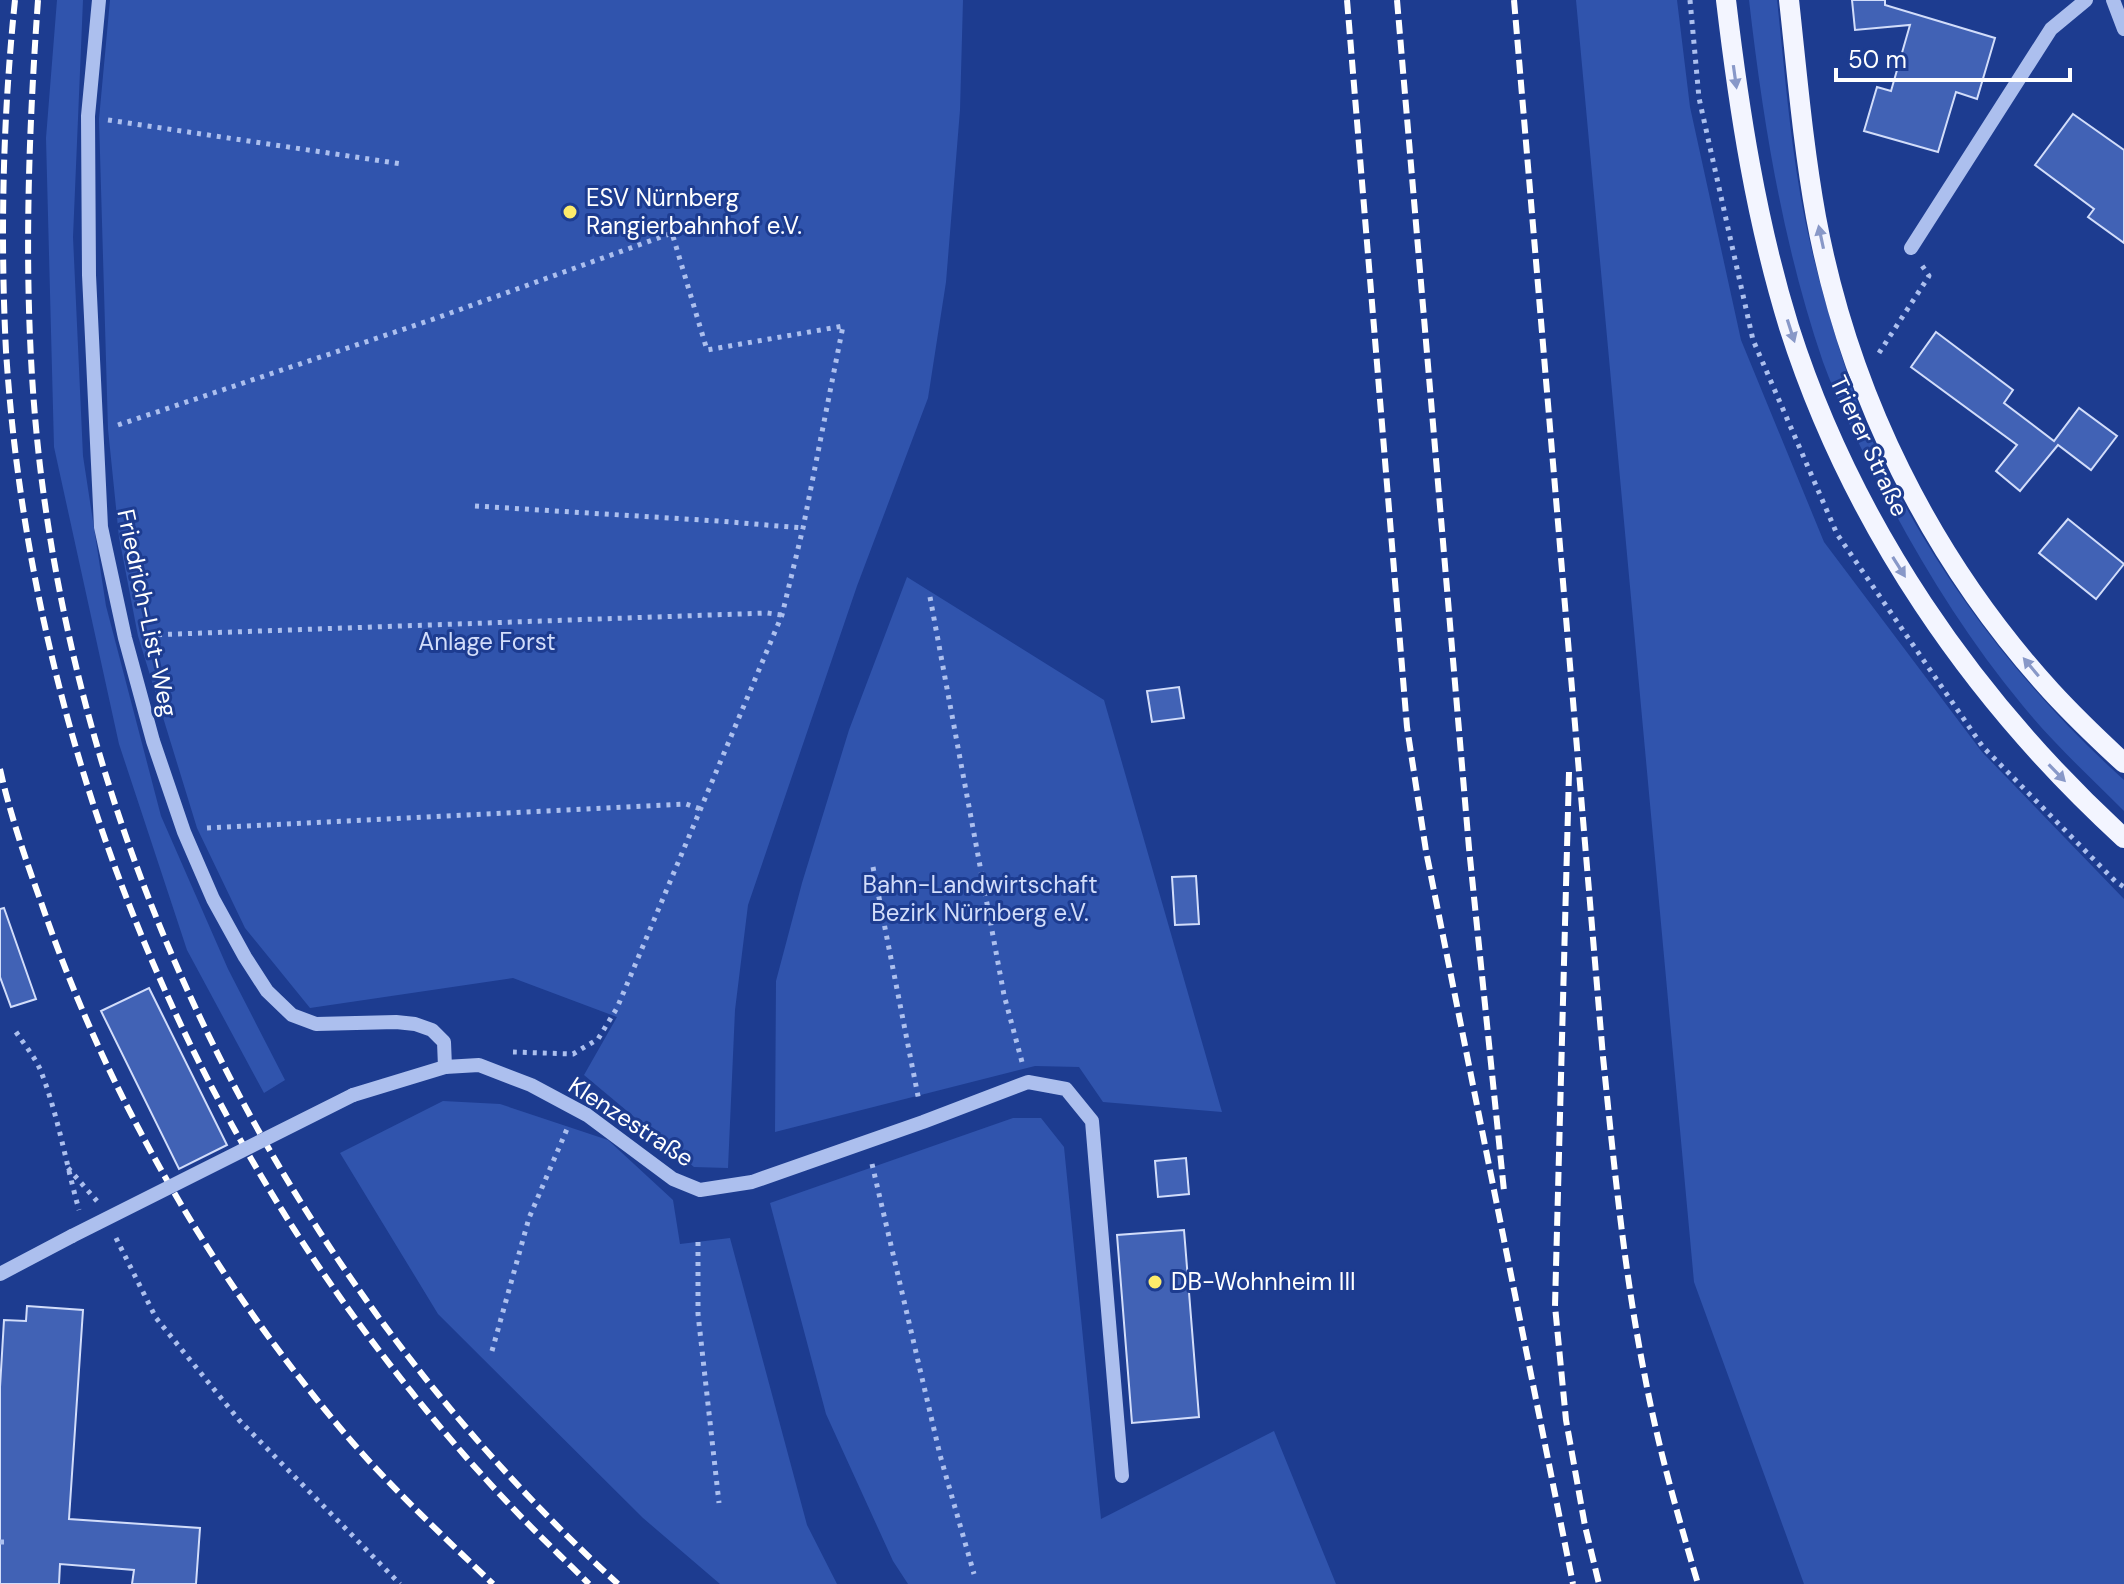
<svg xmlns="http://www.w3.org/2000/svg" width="2124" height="1584" font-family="'DM Sans',sans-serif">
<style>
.green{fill:#3054ad}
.building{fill:#4162b5;stroke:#d2ddfa;stroke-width:2}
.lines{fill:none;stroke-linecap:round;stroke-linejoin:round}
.path{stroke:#acbfee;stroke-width:5;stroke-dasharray:4 6;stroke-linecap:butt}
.minor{stroke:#acbfee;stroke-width:14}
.major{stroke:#f3f5ff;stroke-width:20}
.rail{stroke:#fff;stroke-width:6;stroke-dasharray:14 6;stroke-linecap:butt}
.minor-bridge{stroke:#acbfee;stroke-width:14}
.oneway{fill:#8898c8}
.poi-dot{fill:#fdeb6b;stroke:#1d3c90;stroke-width:3}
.labels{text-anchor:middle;stroke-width:6;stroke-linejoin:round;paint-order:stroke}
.poi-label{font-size:24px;fill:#fff;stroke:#1d3c90;text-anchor:start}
.street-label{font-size:24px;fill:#fff;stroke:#1d3c90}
.park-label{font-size:24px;fill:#d2ddfa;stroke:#1d3c90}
</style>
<rect width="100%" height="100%" fill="#1d3c90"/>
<g class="green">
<polygon points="57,0 83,0 73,237 83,456 106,606 161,816 228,969 285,1080 264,1093 187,950 119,744 54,447 46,138"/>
<polygon points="110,0 963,0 960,110 946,282 928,398 857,586 748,905 735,1010 728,1168 694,1167 584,1075 617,1017 513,978 310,1008 245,928 197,828 138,636 119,537 108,429 99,119"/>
<polygon points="1576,0 1677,0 1690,107 1741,340 1824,542 1982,752 2124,899 2124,1584 1804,1584 1694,1282"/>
<path d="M1749 0H1777C1784 64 1789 129 1800 193 1809 246 1824 299 1840 351 1851 385 1862 420 1878 453 1937 577 2022 688 2124 780V811C2090 777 2054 744 2023 706 1965 636 1918 559 1876 477 1857 440 1837 401 1823 362 1783 245 1763 122 1749 0Z"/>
<polygon points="907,577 1104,700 1222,1112 1103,1102 1079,1067 1035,1066 775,1132 776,981 802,883 849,730"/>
<polygon points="443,1101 500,1104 608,1140 673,1200 680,1244 730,1238 807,1525 837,1584 720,1584 643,1518 438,1314 340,1153"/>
<polygon points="1013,1118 1041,1118 1064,1147 1101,1519 1274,1431 1336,1584 908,1584 893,1561 826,1414 770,1203"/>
</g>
<g class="building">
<polygon points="1852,0 1885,0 1885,5 1995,38 1977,99 1956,92 1938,152 1864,131 1877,87 1891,91 1910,25 1855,30"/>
<polygon points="2073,114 2124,150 2124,243 2088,217 2094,209 2035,165"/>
<polygon points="1936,332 2013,390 2004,403 2054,441 2079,408 2117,436 2091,470 2058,445 2020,491 1996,471 2017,445 1911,367"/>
<polygon points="2068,519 2124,564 2096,599 2039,553"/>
<polygon points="1179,687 1184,718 1152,722 1147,691"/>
<polygon points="1196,876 1199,924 1175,925 1172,877"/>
<polygon points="4,908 36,999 11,1007 0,977 0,909"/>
<polygon points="149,988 227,1145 179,1169 101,1011"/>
<polygon points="1186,1158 1189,1194 1158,1197 1155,1161"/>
<polygon points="1184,1230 1199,1417 1132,1423 1117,1235"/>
<polygon points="27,1306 83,1310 69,1519 200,1528 196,1584 132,1584 134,1570 60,1564 59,1584 0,1584 0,1387 4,1320 26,1321"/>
</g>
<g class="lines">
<g class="path">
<polyline points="1690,0 1699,98 1753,340 1837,534 1983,747 2115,881 2124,887"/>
<polyline points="108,120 402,164"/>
<polyline points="1879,353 1929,276 1921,264"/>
<polyline points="118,425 431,320 672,233 707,350 843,326 803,528 782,615 617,1008 598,1039 573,1054 513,1052"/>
<polyline points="475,506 718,521 803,528"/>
<polyline points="930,597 1004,995 1022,1062"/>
<polyline points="148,635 767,613 782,615"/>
<polyline points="207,828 686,804 701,809"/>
<polyline points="873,867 919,1101"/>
<path d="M16 1032C24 1044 34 1056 40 1069 58 1114 66 1164 79 1210"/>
<polyline points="872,1164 940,1455 974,1574"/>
<polyline points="68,1168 97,1201"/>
<polyline points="116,1238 156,1318 239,1420 400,1584"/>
<polyline points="698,1242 698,1314 719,1503"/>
<polyline points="492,1351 529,1218 567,1129"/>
<polyline points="0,1542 8,1542"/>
</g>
<g class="minor">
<polyline points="99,0 88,116 89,275 101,527 125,638 153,741 184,832 213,899 245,957 267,991 292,1015 316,1024 396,1022 415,1024 432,1030 444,1042 445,1067"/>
<polyline points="2113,0 2124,29"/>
<polyline points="1911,248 2051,29 2086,0"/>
<polyline points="353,1095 445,1067 479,1065 531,1085 587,1115 673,1179 700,1190 752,1182 923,1122 1028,1082 1066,1089 1092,1121 1122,1476"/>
<polyline points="0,1274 72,1236"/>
</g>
<g class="major">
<path d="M1726 0C1739 110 1756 220 1789 327 1852 524 1972 699 2124 838"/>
<path d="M1789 0C1797 73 1803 145 1816 217 1849 394 1930 558 2051 691 2074 716 2099 740 2124 763"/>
</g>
<g class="rail">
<path d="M15 0C3 116 0 234 6 351 28 694 149 1035 352 1314 400 1380 452 1444 508 1503 534 1531 562 1557 589 1584"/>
<path d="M38 0C27 155 22 311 40 466 91 892 301 1295 618 1584"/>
<polyline points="1347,0 1407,727 1426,851 1573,1584"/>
<polyline points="1397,0 1469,848 1504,1191"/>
<path d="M1514 0 1603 1057C1614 1164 1624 1272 1645 1377 1658 1447 1678 1516 1698 1584"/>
<path d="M0 769C10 814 25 858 41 902 107 1095 209 1272 341 1429 387 1484 441 1534 493 1584"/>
<polyline points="1569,772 1555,1306 1566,1420 1585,1526 1599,1584"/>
</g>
<polyline class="minor-bridge" points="72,1236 353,1095"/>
</g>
<defs><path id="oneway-solid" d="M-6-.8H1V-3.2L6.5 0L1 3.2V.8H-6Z" transform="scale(2)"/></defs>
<g class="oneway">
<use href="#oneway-solid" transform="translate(1735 77) rotate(82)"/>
<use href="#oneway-solid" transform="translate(1821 237) rotate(-102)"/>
<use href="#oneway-solid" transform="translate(1791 331) rotate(72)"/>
<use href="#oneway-solid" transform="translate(1899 567) rotate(58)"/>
<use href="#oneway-solid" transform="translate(2031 667) rotate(-130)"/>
<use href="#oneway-solid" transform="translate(2057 773) rotate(46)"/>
</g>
<g class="poi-dot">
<circle cx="570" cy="212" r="8"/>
<circle cx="1155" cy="1282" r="8"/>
</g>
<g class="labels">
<g class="poi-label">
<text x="586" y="206">ESV Nürnberg<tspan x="586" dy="28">Rangierbahnhof e.V.</tspan></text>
<text x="1171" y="1290">DB-Wohnheim III</text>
</g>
<g class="street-label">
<text transform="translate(1869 446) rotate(65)" y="8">Trierer Straße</text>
<text transform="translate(147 613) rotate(78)" y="8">Friedrich-List-Weg</text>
<text transform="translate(631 1122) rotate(33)" y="8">Klenzestraße</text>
</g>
<g class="park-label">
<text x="487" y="650">Anlage Forst</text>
<text x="980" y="893">Bahn-Landwirtschaft<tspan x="980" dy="28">Bezirk Nürnberg e.V.</tspan></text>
</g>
</g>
<path d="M1836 68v12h234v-12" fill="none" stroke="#ffffff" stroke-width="4"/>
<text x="1848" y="68" font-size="24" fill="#ffffff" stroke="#1d3c90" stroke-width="6" paint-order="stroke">50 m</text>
</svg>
